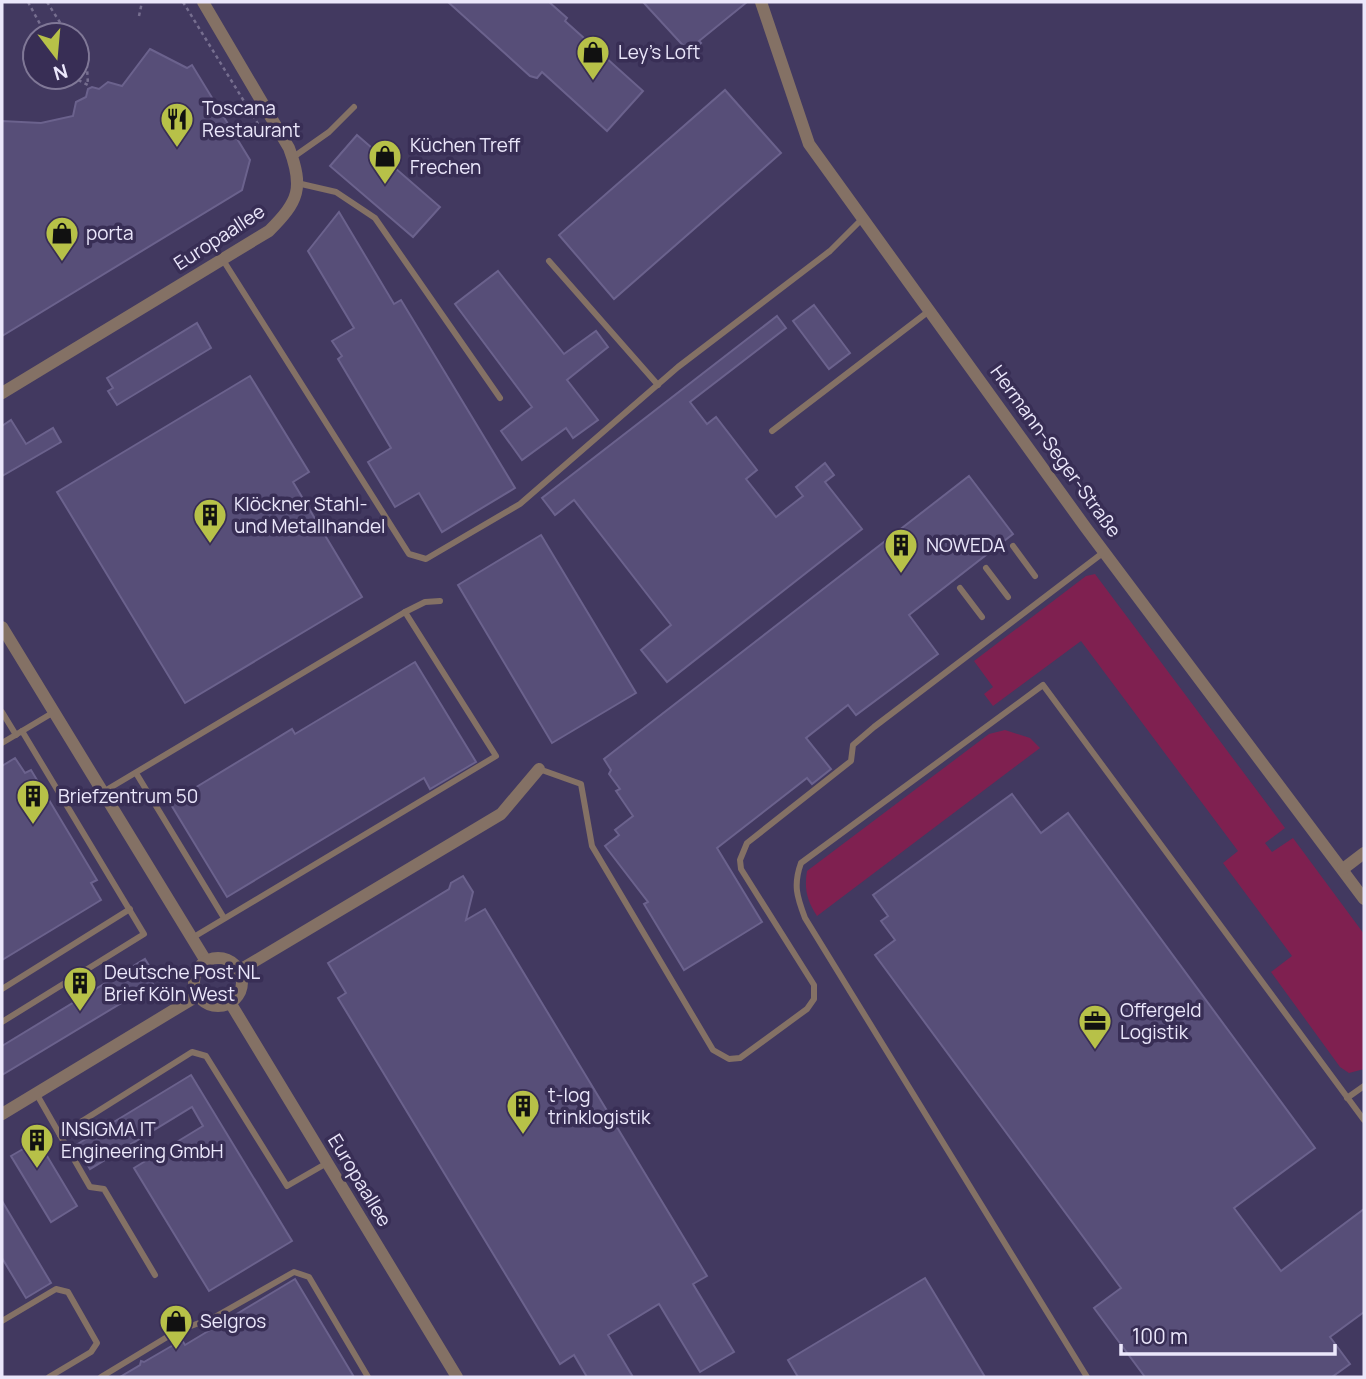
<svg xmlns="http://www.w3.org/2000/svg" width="1366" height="1379" font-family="Manrope,sans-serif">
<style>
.green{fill:#7f2050}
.building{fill:#574e78;stroke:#6b628d;stroke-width:2}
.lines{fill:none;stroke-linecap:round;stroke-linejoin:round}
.path{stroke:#766e8f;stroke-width:2.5;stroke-dasharray:3.5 3.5;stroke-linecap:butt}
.lane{stroke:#847165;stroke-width:6}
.street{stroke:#847165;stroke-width:12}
.labels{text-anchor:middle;stroke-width:7;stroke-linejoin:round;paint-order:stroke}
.poi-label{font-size:19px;fill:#ebe7fb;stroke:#382e55;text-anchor:start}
.street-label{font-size:19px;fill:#ebe7fb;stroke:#382e55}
</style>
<rect width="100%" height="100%" fill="#423960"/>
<g class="green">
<polygon points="1095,574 1285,828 1265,843 1272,852 1293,838 1364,934 1364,1069 1349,1073 1340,1067 1271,972 1292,956 1223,863 1238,851 1081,641 993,706 984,694 993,687 974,661 1086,576"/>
<path d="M1005 730 1030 738 1040 748 817 916C807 901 804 889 807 871L989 734Z"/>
</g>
<g class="building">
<polygon points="448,2 549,2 567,18 565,21 643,91 607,131 542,72 537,78 530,76"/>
<polygon points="643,2 747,2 699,41 701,43 690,53"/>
<polygon points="150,49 187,68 192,65 250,160 242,190 2,336 2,121 41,123 73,116 76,102 86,97 88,89 92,87 99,89 108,82 122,86"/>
<polygon points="725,90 781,153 614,299 559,235"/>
<polygon points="357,135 440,207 413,237 330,166"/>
<polygon points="339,212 394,304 401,300 515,488 442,532 419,493 395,507 368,462 391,448 338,359 342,356 332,341 354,328 308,251"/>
<polygon points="498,271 564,354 596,331 608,347 567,380 598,420 573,438 566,428 522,460 501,431 532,407 455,304"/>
<polygon points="814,305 850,353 829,369 793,321"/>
<polygon points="777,316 786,328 690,402 707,424 716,417 757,470 746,479 776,517 803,496 796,487 825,463 834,475 825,482 862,529 667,682 641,650 671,625 574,500 555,515 542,498"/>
<polygon points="197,323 211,348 117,405 108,391 113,388 107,378"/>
<polygon points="250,376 309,472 293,482 362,597 185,703 57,492"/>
<polygon points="11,420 26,444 53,428 61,442 2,476 2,426"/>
<polygon points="969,476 1013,534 909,615 938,654 856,715 848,705 806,738 831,769 812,784 807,778 717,848 762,922 684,970 644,904 648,902 605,846 619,835 615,830 633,816 616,791 620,789 609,774 611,770 604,759"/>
<polygon points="541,535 636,693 552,743 458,585"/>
<polygon points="415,662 476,762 430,789 424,778 227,897 170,803 292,729 295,734"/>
<polygon points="15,758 25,773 31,770 97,880 91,883 101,900 2,960 2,766"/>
<polygon points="1012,794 1041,833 1068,813 1315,1148 1234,1208 1281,1271 1364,1209 1364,1312 1330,1337 1350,1364 1332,1377 1145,1377 1094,1308 1121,1288 875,955 895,940 881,921 888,916 873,895"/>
<polygon points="463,876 473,892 466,920 485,909 707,1276 693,1284 734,1352 700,1372 659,1304 608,1335 633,1377 587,1377 574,1355 560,1364 338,998 346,993 328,963 449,889 451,883"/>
<polygon points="145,959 151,969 146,972 153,984 2,1075 2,1046"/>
<polygon points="191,1075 292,1241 209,1291 134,1168 203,1126 192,1107 90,1169 76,1145"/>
<polygon points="30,1145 33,1150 41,1146 77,1206 51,1222 11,1156"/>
<polygon points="2,1201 51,1283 26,1298 2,1258"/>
<polygon points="925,1278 985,1377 798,1377 788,1360"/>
<polygon points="295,1279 354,1377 120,1377 140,1365 141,1361 144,1362 182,1340 185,1345"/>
</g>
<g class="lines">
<g class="path">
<polyline points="28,2 46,35"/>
<polyline points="47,2 68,35"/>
<polyline points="183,2 266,137"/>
<polyline points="139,16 142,2"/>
<polyline points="72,77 88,85 87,67 77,50"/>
</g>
<g class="lane">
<polyline points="292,158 329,132 354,107"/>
<polyline points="297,183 336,192 375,218 500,398"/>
<polyline points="223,260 409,554 426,559 520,504 678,367 830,251 862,219"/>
<polyline points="549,261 658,385"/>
<polyline points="772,431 929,311"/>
<polyline points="1013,546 1035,576"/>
<polyline points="986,568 1008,597"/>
<polyline points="960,588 982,617"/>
<polyline points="405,612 425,602 440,601"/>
<polyline points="2,712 16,735"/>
<polyline points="2,743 54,712"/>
<polyline points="539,769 581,784 592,846 713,1050 729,1059 740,1058 807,1009 814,999 814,985 741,869 740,860 747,843 851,761 853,745 874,727 1104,552"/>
<polyline points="136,773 224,918"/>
<polyline points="103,792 405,612 496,756 192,938"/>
<polyline points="2,989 130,909"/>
<polyline points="2,1022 144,934 22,731"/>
<polyline points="36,1093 60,1135 192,1052 206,1056 287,1186 327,1163"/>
<polyline points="1347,1098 1364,1086"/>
<polyline points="60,1135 90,1187 104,1189 155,1275"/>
<polyline points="2,1321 56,1289 68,1292 97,1343 91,1352 49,1377"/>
<polyline points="101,1377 177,1331 213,1318 294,1272 309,1277 368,1377"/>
<path d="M1087 1377 805 918C797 897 793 885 801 863L1043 685 1364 1120"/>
</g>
<g class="street">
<polyline points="761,2 809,144 1086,528 1364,899"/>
<path d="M2 393 269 231C299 201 304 188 289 148L203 2"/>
<polyline points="2,627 206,961"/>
<polyline points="1343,869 1364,853"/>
<circle cx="218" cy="982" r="24"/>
<polyline points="240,970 501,814 539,769"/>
<polyline points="231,1004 457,1377"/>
<polyline points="2,1114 197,996"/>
</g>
</g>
<defs>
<symbol id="shop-pin" viewBox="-11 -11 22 30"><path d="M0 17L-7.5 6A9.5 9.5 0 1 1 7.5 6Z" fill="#b7c148" stroke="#382e55"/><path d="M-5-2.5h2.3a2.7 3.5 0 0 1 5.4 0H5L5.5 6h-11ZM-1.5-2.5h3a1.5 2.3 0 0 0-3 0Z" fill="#111"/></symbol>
<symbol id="restaurant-pin" viewBox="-11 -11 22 30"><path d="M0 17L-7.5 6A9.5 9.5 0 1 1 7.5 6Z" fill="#b7c148" stroke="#382e55"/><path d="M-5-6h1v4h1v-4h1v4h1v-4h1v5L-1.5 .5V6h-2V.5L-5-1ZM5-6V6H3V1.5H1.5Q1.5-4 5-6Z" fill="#111"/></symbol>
<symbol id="building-pin" viewBox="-11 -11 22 30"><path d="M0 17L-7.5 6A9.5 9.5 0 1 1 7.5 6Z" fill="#b7c148" stroke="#382e55"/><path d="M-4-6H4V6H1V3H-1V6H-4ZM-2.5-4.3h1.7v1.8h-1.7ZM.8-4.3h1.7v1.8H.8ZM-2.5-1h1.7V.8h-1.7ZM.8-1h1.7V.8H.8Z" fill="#111"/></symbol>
<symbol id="office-pin" viewBox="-11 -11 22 30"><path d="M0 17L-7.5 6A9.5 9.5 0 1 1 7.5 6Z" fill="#b7c148" stroke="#382e55"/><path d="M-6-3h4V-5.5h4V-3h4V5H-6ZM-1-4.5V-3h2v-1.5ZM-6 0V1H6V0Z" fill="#111"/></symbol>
</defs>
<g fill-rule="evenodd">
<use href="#shop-pin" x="574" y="33" width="38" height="52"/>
<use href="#restaurant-pin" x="158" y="100" width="38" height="52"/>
<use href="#shop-pin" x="366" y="137" width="38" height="52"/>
<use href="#shop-pin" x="43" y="214" width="38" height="52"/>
<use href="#building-pin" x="191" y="496" width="38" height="52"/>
<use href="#building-pin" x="882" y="526" width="38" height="52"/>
<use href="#building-pin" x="14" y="777" width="38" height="52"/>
<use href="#building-pin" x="61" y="964" width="38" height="52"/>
<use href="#office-pin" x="1076" y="1002" width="38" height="52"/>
<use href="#building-pin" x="504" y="1087" width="38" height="52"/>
<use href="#building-pin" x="18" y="1121" width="38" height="52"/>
<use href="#shop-pin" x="157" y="1302" width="38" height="52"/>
</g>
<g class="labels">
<g class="poi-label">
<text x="618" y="59">Ley's Loft</text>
<text x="202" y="115">Toscana<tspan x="202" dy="22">Restaurant</tspan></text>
<text x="410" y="152">Küchen Treff<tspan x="410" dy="22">Frechen</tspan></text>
<text x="86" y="240">porta</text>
<text x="234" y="511">Klöckner Stahl-<tspan x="234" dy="22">und Metallhandel</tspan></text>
<text x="926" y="552">NOWEDA</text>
<text x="58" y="803">Briefzentrum 50</text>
<text x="104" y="979">Deutsche Post NL<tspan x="104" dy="22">Brief Köln West</tspan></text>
<text x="1120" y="1017">Offergeld<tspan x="1120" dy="22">Logistik</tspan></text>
<text x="548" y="1102">t-log<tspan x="548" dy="22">trinklogistik</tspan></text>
<text x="61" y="1136">INSIGMA IT<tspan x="61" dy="22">Engineering GmbH</tspan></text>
<text x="200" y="1328">Selgros</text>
</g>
<g class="street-label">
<text transform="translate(219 237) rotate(-33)" y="7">Europaallee</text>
<text transform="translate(1056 451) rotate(54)" y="7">Hermann-Seger-Straße</text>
<text transform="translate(360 1180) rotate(59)" y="7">Europaallee</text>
</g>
</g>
<rect width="1366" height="1379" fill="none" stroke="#ebe7fb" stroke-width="7"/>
<g transform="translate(56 56) rotate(164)"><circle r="33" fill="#382e55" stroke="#807897" stroke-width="2"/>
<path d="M0-5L12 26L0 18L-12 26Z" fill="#b7c148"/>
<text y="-10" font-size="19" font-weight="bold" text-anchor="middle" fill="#ebe7fb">N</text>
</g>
<path d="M1121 1344v10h214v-10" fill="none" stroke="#ebe7fb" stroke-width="3.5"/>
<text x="1132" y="1344" font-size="21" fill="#ebe7fb" stroke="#382e55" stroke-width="5" paint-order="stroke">100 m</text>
</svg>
